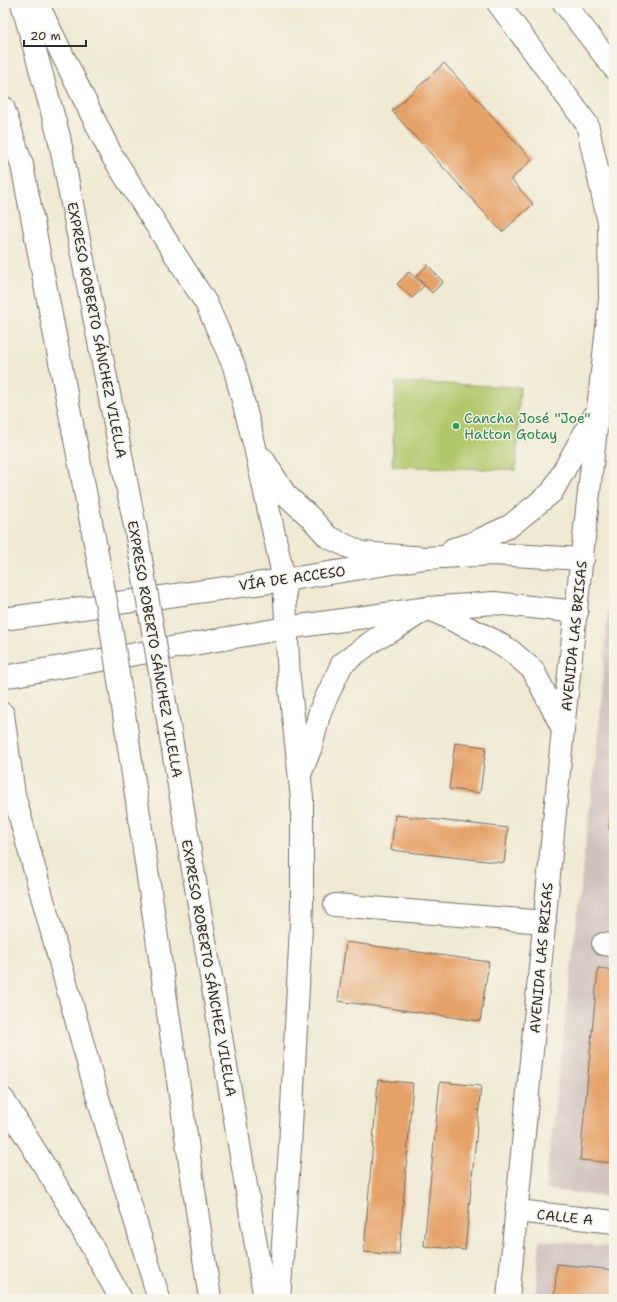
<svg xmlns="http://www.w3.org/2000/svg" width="617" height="1302" font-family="'Shantell Sans',sans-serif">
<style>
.industrial{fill:#cfc0bb}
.green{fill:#b1c86c;stroke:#6e7a4c}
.building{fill:#e5a269}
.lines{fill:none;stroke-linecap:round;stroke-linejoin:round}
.minor-casing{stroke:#706e66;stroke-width:24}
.highway-casing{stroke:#706e66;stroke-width:24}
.minor{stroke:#fff;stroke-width:22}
.highway{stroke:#fff;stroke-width:22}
.highway-bridge-casing{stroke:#706e66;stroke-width:24;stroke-linecap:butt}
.highway-bridge{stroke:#fff;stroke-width:22}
.leisure-dot{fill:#2e9e5b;stroke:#f7f3e8;stroke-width:1.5}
.labels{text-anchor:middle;stroke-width:3;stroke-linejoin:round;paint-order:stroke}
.street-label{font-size:14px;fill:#2b2b2b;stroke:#f7f3e8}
.leisure-label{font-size:14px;fill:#27864d;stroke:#f7f3e8;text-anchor:start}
</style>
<rect width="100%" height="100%" fill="#f7f3e8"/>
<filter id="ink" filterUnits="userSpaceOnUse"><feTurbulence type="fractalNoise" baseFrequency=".025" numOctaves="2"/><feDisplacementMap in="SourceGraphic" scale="8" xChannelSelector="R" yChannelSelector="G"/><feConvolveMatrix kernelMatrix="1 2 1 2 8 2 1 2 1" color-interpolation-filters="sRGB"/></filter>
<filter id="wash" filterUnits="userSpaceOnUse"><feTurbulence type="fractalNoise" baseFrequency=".012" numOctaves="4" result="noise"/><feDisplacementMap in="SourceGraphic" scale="16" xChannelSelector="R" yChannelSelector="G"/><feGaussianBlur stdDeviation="0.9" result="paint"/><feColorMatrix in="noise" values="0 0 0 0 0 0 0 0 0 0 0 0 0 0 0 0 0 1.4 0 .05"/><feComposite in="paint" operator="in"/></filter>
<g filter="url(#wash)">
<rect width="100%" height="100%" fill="#f0ead3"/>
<g class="industrial">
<polygon points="614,527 614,1198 545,1189 599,729"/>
<polygon points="540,1240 614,1247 614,1299 535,1299"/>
</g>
<polygon class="green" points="396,382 520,387 516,470 392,466"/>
<g id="blocks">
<g class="building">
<polygon points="444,63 532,160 511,179 533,204 502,232 392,111"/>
<polygon points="428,265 443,282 432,293 416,276"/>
<polygon points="409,272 424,286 412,298 397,284"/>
<polygon points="455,743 486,747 480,793 449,789"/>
<polygon points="613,791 614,791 614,830 609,829"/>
<polygon points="395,815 508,828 504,863 391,850"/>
<polygon points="346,942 489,962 480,1021 338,1001"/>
<polygon points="598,968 614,970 614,1163 580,1160"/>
<polygon points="378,1080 413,1083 399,1255 364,1252"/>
<polygon points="440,1082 481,1086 465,1250 424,1246"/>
<polygon points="557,1264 614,1270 614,1299 554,1299"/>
</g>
</g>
</g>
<g filter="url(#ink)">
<use href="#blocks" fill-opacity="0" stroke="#706e66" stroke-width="1"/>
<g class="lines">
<defs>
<g id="minor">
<polyline points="498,3 587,124 609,223 610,300 563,729 508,1299"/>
<polyline points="564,3 614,68"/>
<polyline points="453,549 471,544 510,526 552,492 594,416"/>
<polyline points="428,608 493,640 511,651 533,670 563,729"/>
<polyline points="3,619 284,580 425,558 493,554 583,559"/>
<polyline points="3,677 286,628 428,608 494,603 577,612"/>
<polyline points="335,905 545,922"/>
<polyline points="603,944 614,945"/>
<polyline points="3,1099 68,1204 121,1299"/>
<polyline points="517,1211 614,1222"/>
</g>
<g id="highway">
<polyline points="22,3 59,137 138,542"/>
<polyline points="37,3 111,154 206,303 234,366 255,447 284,580 289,679 302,798 302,905 290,1148 279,1299"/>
<polyline points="3,107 22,165 96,548"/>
<polyline points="263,459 285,494 310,517 328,537 362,553 425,558"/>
<polyline points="3,714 14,795 95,1088 159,1299"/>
<polyline points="172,744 265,1299"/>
<polyline points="130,754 210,1299"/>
<polyline points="301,772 311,747 320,711 342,664 374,640 393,630 428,608"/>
</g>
</defs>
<use href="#minor" class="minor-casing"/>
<use href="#highway" class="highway-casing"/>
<use href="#minor" class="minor"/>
<use href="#highway" class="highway"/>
<defs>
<g id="highway-bridge">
<polyline points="138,542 172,744"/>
<polyline points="96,548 112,634 130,754"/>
</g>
</defs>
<use href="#highway-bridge" class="highway-bridge-casing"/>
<use href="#highway-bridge" class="highway-bridge"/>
</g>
</g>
<circle class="leisure-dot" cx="456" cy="426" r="4"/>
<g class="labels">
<g class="street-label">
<text transform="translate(97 330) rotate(79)" y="5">EXPRESO ROBERTO SÁNCHEZ VILELLA</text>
<text transform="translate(292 578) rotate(-8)" y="5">VÍA DE ACCESO</text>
<text transform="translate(574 636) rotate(-84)" y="5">AVENIDA LAS BRISAS</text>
<text transform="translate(155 649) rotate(80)" y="5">EXPRESO ROBERTO SÁNCHEZ VILELLA</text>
<text transform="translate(541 958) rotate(-85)" y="5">AVENIDA LAS BRISAS</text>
<text transform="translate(209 968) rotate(80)" y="5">EXPRESO ROBERTO SÁNCHEZ VILELLA</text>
<text transform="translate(565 1217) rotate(6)" y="5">CALLE A</text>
</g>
<g class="leisure-label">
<text x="464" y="423">Cancha José "Joe"<tspan x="464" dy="16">Hatton Gotay</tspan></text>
</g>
</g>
<rect width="617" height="1302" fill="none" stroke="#f7f3e8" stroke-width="16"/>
<path d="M24 40v6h62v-6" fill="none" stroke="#2b2b2b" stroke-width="2"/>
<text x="30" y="40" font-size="12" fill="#2b2b2b" stroke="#f7f3e8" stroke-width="3" paint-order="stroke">20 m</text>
</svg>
